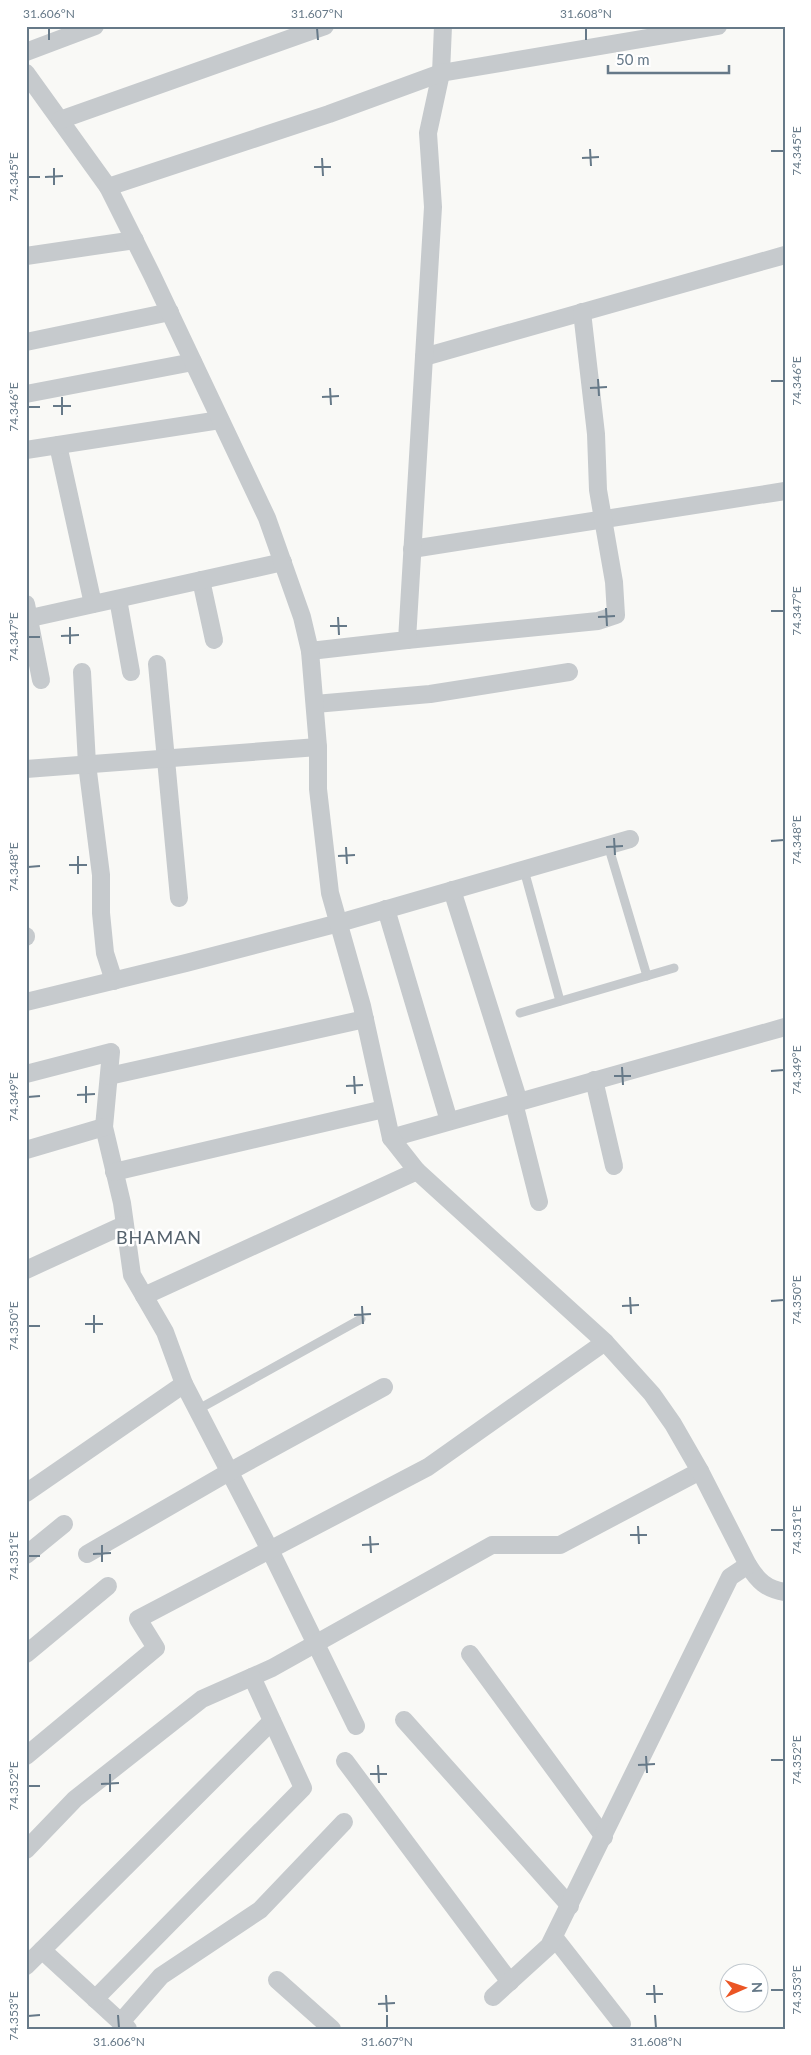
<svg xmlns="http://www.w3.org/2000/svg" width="811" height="2055" font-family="Lato,sans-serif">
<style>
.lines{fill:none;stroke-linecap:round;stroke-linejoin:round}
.lane{stroke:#c6cacd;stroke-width:9}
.street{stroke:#c6cacd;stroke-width:18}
.ticks{fill:none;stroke:#667988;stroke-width:2}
.labels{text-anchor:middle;stroke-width:5;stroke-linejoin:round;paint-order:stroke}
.neighbourhood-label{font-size:18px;letter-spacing:1px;fill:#55626d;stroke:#fff}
.neatline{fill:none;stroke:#667988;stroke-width:2}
.ticks-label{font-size:12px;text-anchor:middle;fill:#667988}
</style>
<rect width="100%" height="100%" fill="#f9f9f6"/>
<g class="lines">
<g class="lane">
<polyline points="608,845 647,976"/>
<polyline points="524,870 560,1001"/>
<polyline points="520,1013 674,968"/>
<polyline points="197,1410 361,1319"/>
</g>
<g class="street">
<polyline points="26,52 95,26"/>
<polyline points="26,73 108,187"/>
<polyline points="60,120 325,26"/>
<polyline points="26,256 135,240"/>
<polyline points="26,342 170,312"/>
<polyline points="424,357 785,255"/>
<polyline points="26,394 193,362"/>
<polyline points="58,445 93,604"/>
<polyline points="26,450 220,420"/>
<polyline points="412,549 785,491"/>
<polyline points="201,580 214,640"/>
<polyline points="118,599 131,672"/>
<polyline points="26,604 41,680"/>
<polyline points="26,619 283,562"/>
<polyline points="407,640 598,621 616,615 614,582 598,490 596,434 582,312"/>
<polyline points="310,651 407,640 433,207 428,133 441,73 443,26"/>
<polyline points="157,664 179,898"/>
<polyline points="82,672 87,764 101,875 101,913 105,953 114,981"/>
<polyline points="315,704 430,694 569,672"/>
<polyline points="26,769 318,747"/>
<polyline points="452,890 519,1102"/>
<polyline points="386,909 449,1121"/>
<polyline points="26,936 26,937"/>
<polyline points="26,1002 186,963 339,923 630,839"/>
<polyline points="26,1074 111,1052 104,1127 122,1203 132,1275 165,1332 184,1384 26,1493"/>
<polyline points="109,1076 365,1019"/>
<polyline points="594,1080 614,1166"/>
<polyline points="514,1103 539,1202"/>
<polyline points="391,1138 785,1027"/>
<polyline points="26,1150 104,1127"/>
<polyline points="114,1172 384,1109"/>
<polyline points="26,1270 124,1225"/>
<polyline points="144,1296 417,1171"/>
<polyline points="184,1384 270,1550 356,1726"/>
<polyline points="87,1554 229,1472 384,1387"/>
<polyline points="26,1555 64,1524"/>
<path d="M748 1565C758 1581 766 1589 785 1592"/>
<polyline points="26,1654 108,1586"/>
<polyline points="470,1654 604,1837"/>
<polyline points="404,1720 570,1906"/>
<polyline points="26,1756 156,1648 138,1619 428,1467 605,1342"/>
<polyline points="345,1761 510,1982"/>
<polyline points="26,1850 75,1799 202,1699 272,1668 492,1545 560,1545 700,1471"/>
<polyline points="554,1937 622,2024"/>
<polyline points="42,1950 128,2029"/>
<polyline points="26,1966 272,1721"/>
<polyline points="277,1980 332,2029"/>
<polyline points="493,1997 549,1946 730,1577 748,1565 700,1471 673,1424 652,1394 605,1342 417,1171 391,1138 362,1006 330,893 318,789 318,747 310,651 302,617 267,518 152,275 108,187 329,114 441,73 718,26"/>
<polyline points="95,1999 303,1788 252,1677"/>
<polyline points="121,2022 161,1976 260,1910 344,1822"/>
</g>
</g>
<path class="ticks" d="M49 28V40M317 28 318 40M586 28V40M590 149 591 166M771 151H784M322 158 323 176M582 158 599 157M314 167H331M54 168V185M28 177H40M45 177 63 176M598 379 599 396M771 381H784M330 388 331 405M590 388 607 387M62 397V415M322 397 339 396M53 406H71M28 407H40M606 608 607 626M771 611H784M338 617 339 635M598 617 615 616M330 626H347M70 627V644M61 636 79 635M28 637H40M614 838 615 855M771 841 784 840M346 847 347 864M606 847 623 846M78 856V874M338 856 355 855M69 865H87M28 867 40 866M622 1067 623 1085M771 1071 784 1070M354 1076 355 1094M614 1076H631M86 1086V1103M346 1086 363 1085M77 1095 95 1094M28 1097 40 1096M630 1297 631 1314M771 1301 784 1300M362 1306 363 1324M622 1306 639 1305M94 1315V1333M354 1315 371 1314M85 1324H103M28 1326H40M638 1526 639 1544M771 1530H784M630 1535H647M370 1536 371 1553M102 1545V1562M362 1545 379 1544M93 1554 111 1553M28 1556H40M646 1756 647 1773M771 1760H784M378 1765 379 1783M638 1765 655 1764M110 1774V1792M370 1774H387M101 1784 119 1783M28 1786H40M654 1985 655 2003M771 1990H784M646 1994H663M386 1995 387 2012M378 2004 395 2003M118 2015 119 2028M387 2015V2028M655 2015 656 2028M28 2016 40 2015"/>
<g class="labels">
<g class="neighbourhood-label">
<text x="159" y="1244">BHAMAN</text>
</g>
</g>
<rect width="811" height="2055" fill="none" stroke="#ffffff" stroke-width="55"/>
<g transform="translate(744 1988) rotate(88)"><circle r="24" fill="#ffffff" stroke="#c2c9cf"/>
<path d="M0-4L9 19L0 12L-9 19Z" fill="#eb5524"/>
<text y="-8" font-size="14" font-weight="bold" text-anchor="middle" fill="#667988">N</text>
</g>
<path d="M608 65v8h121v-8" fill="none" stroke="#667988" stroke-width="2.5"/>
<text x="616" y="65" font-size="15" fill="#667988" stroke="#ffffff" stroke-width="4" paint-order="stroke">50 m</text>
<rect x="28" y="28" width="756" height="2000" class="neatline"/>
<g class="ticks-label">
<text x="49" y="18">31.606°N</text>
<text x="317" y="18">31.607°N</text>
<text x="586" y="18">31.608°N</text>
<text transform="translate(797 151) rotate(-90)" y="4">74.345°E</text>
<text transform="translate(14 177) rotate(-90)" y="4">74.345°E</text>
<text transform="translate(797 381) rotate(-90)" y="4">74.346°E</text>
<text transform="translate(14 407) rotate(-90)" y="4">74.346°E</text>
<text transform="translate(797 611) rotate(-90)" y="4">74.347°E</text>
<text transform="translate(14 637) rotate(-90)" y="4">74.347°E</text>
<text transform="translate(797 840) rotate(-90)" y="4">74.348°E</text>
<text transform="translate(14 867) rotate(-90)" y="4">74.348°E</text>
<text transform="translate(797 1070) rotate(-90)" y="4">74.349°E</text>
<text transform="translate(14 1097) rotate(-90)" y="4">74.349°E</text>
<text transform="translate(797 1300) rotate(-90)" y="4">74.350°E</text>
<text transform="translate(14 1326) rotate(-90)" y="4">74.350°E</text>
<text transform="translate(797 1530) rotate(-90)" y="4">74.351°E</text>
<text transform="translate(14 1556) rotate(-90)" y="4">74.351°E</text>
<text transform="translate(797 1760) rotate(-90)" y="4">74.352°E</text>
<text transform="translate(14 1786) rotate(-90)" y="4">74.352°E</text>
<text transform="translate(797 1990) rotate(-90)" y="4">74.353°E</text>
<text transform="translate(14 2016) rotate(-90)" y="4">74.353°E</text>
<text x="119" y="2046">31.606°N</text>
<text x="387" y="2046">31.607°N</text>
<text x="656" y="2046">31.608°N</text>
</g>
</svg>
